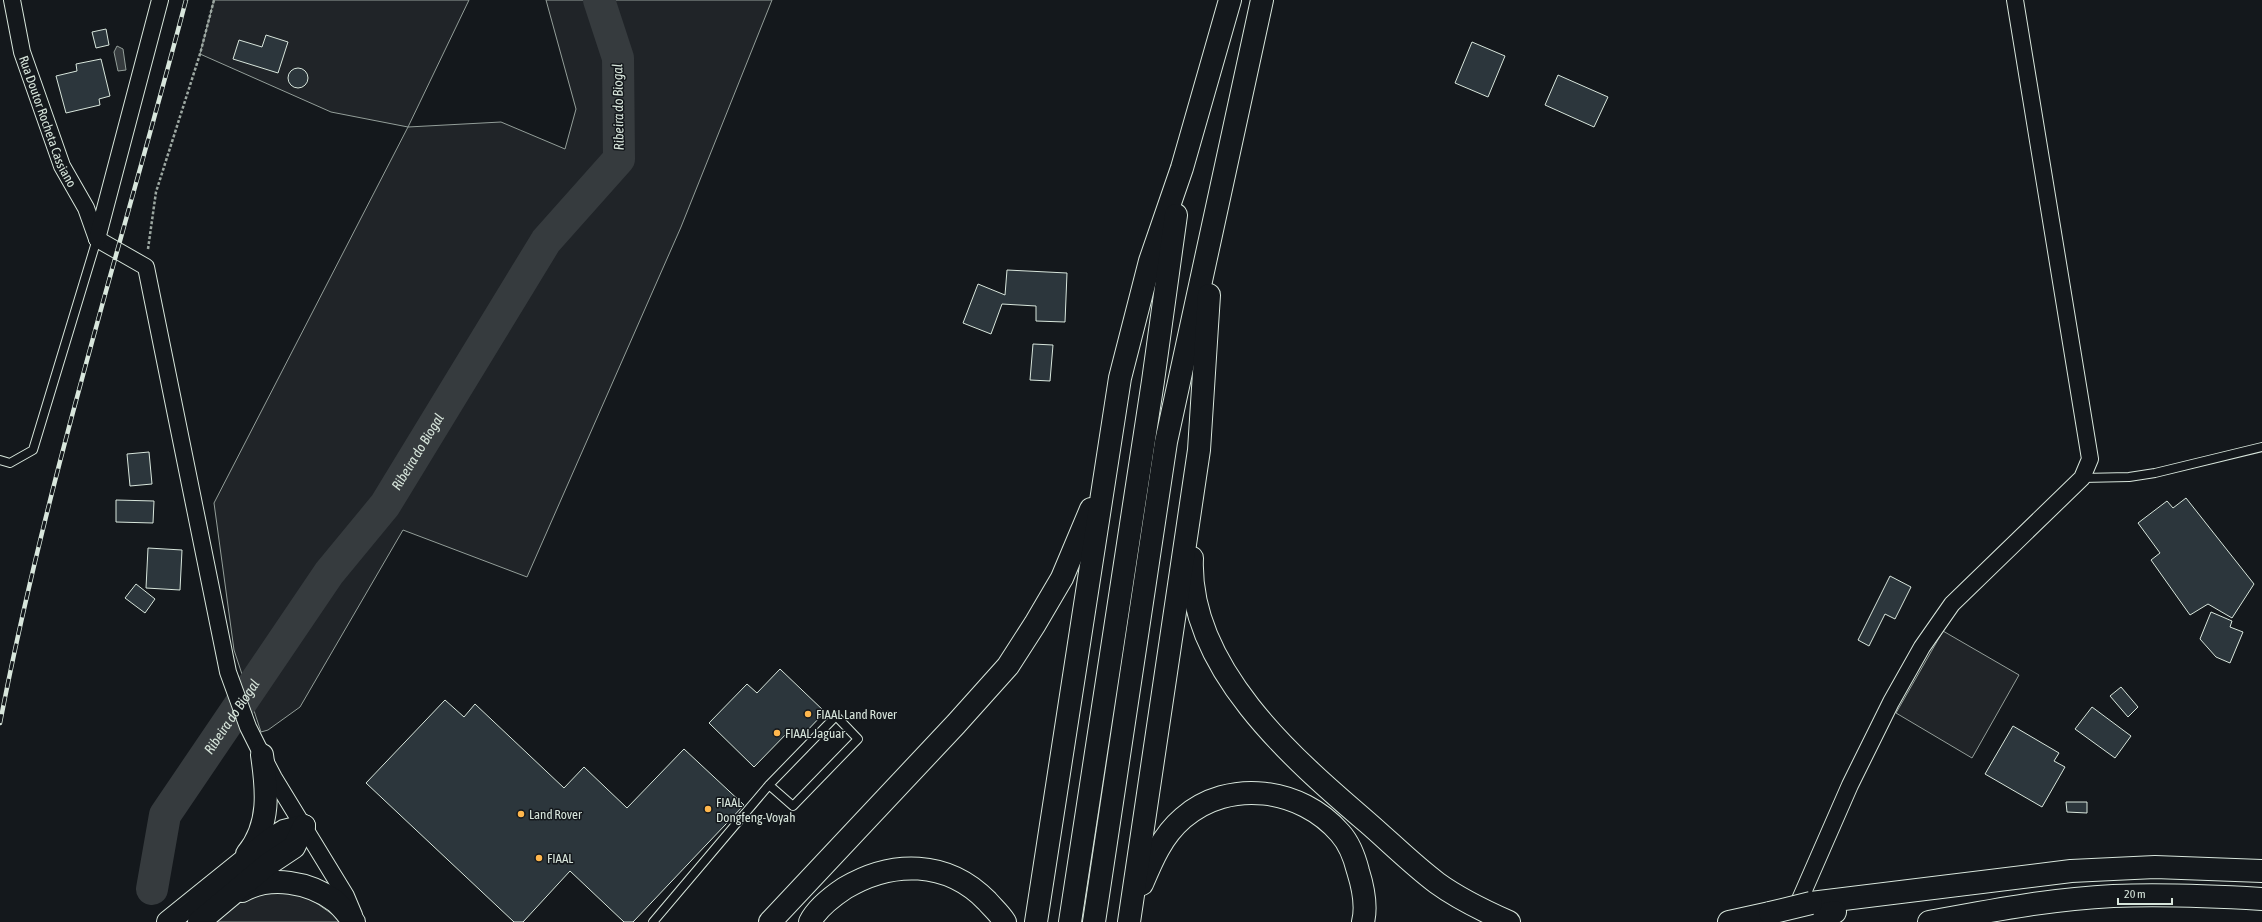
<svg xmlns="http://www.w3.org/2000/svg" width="2262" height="922" font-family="'Asap Condensed',sans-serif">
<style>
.green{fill:#202428;stroke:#939e99}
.water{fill:#363b3e;stroke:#939e99}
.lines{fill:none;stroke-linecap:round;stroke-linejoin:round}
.river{stroke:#363b3e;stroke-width:32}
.building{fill:#2c363c;stroke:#d8e6dc}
.lane-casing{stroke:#d8e6dc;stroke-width:10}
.street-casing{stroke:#d8e6dc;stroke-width:18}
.primary-casing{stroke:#d8e6dc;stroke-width:24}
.path{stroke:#9da8a2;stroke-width:2.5;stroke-dasharray:3 2;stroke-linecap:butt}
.lane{stroke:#14181c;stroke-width:8}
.street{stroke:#14181c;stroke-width:16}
.primary{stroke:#14181c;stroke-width:22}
.rail-casing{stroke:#d8e6dc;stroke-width:4.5}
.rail{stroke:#14181c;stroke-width:3;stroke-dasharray:9;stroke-linecap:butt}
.primary-bridge-casing{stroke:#d8e6dc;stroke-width:24;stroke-linecap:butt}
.primary-bridge{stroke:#14181c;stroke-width:22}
.poi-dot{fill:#ffb74d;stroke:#14181c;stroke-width:1.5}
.labels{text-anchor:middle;stroke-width:3;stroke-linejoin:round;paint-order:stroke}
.street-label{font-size:13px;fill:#d8e6dc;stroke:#14181c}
.poi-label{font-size:13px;fill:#d8e6dc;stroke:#14181c;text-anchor:start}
.water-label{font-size:14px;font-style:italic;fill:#d8e6dc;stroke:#14181c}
</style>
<rect width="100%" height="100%" fill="#14181c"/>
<g class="green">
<polygon points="214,0 469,0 408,127 501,122 565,149 576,109 546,0 772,0 681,227 527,577 403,530 300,707 268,730 261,732 234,650 214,503 408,127 331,112 200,54"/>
<polygon points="1943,631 2019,675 1972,758 1896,713"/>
<polygon points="270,890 305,895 339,919 341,922 217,922 242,900"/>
</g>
<polygon class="water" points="117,46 123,49 126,70 118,71 114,52"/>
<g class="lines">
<path class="river" id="s1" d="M152 889 165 815 329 573 385 505 546 241 619 159 618 58 599 0"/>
</g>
<g class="building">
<polygon points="106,29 109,45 96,48 92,32"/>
<polygon points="266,35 288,42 278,73 233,59 239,40 262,47"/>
<polygon points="1472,42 1505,56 1488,97 1455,83"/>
<polygon points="101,59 110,96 99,99 100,105 66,113 56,76 77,71 76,64"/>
<circle cx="298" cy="78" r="10"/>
<polygon points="1558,75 1608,97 1594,127 1545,105"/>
<polygon points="1007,270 1067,273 1065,322 1036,321 1036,306 1002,304 991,334 963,323 978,284 1005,295"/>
<polygon points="1033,344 1053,345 1050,381 1030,380"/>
<polygon points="149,452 152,484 130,486 127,454"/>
<polygon points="2186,498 2254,584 2232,618 2208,604 2190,615 2151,560 2160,553 2138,523 2167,501 2173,508"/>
<polygon points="116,500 154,501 153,523 116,522"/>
<polygon points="148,548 182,550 180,590 146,588"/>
<polygon points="1890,576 1911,587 1895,619 1885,614 1869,646 1858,640"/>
<polygon points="136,584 155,599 145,613 125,598"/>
<polygon points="2211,612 2232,621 2230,627 2243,632 2230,663 2216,657 2200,639"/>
<polygon points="780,669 825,712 801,737 792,728 754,767 709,723 747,684 757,693"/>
<polygon points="2121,687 2138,707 2128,717 2110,696"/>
<polygon points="445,700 464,717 475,704 564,788 584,767 627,808 684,749 744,805 633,922 624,922 570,871 523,922 514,922 366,783"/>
<polygon points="2092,707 2131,736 2115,758 2075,729"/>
<polygon points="2013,726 2059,753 2054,761 2065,767 2042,807 1985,774"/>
<polygon points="2066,802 2087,802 2087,813 2067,812"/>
</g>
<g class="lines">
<defs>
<g id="lane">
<polyline points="0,460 10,463 33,450 97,239"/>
<polyline points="2082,478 2129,477 2155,473 2262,447"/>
<polyline points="653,922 769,785 836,716 858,739 793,806 769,785"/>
</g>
<g id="street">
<path id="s2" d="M12 0 22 52 62 166 86 208 97 239"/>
<polyline points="97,239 146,267 228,672 248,727 259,749 274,778 346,896 354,915"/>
<polyline points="97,239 160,0"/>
<polyline points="1794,913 1850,785 1891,702 1922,647 1952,604 2082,478 2090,459 2015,0"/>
</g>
<g id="primary">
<path d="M1192 558C1187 667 1292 758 1368 823 1391 843 1413 865 1437 883 1459 899 1484 911 1509 922"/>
<path d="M247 854C271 825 267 789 262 755"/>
<path d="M1142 884C1152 860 1162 836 1183 818 1229 778 1301 788 1340 833 1349 843 1355 859 1358 871 1363 887 1367 906 1363 922"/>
<path d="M242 891C271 875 309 882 335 901 342 907 348 915 354 922"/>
<polyline points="1811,903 2071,871 2155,867 2262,871"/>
<polyline points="168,922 271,839 284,831 304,826"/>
<polyline points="199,922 267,865 294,847 304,826"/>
<polyline points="770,922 956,724 1008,666 1035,624 1062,578 1091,509"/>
<path d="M810 922C817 908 833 896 845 888 892 860 947 860 987 901 993 908 1000 914 1005 922"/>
<polyline points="1036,922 1120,378 1150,261 1182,168 1230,0"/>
<polyline points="1070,922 1153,381 1176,215"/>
<polyline points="1094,922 1166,442 1262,0"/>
<polyline points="1129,922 1199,450 1209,295"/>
<polyline points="1729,922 1770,913"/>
<polyline points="1790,922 1835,912"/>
<path d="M1929 922C1989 911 2051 899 2113 896 2163 894 2212 896 2262 899"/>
</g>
</defs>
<use href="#lane" class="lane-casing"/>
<use href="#street" class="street-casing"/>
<use href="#primary" class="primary-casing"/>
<polyline class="path" points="148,249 156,192 200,54 214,0"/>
<use href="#lane" class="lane"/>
<use href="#street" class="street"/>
<use href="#primary" class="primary"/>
<defs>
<path id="rail" d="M0 723C47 479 123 240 186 0"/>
</defs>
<use href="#rail" class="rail-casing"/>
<use href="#rail" class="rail"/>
<defs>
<polyline id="primary-bridge" points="1770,913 1811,903"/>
</defs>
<use href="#primary-bridge" class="primary-bridge-casing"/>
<use href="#primary-bridge" class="primary-bridge"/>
</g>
<g class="poi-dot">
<circle cx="808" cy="714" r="4"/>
<circle cx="777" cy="733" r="4"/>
<circle cx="708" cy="809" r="4"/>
<circle cx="521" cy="814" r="4"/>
<circle cx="539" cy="858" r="4"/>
</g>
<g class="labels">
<g class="street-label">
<text dy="5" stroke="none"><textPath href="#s2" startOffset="127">Rua Doutor Rocheta Cassiano</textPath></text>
</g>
<g class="poi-label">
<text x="816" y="719">FIAAL Land Rover</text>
<text x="785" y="738">FIAAL Jaguar</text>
<text x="716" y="807">FIAAL<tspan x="716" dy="15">Dongfeng-Voyah</tspan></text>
<text x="529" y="819">Land Rover</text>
<text x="547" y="863">FIAAL</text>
</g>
<g class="water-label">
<text transform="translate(618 107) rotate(-91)" y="5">Ribeira do Biogal</text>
<text dy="5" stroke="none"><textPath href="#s1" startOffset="518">Ribeira do Biogal</textPath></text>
<text dy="5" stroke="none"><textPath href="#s1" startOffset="194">Ribeira do Biogal</textPath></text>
</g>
</g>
<path d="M2118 898v6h54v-6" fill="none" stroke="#d8e6dc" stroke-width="2"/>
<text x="2124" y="898" font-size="12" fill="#d8e6dc" stroke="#14181c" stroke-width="3" paint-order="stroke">20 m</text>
</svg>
